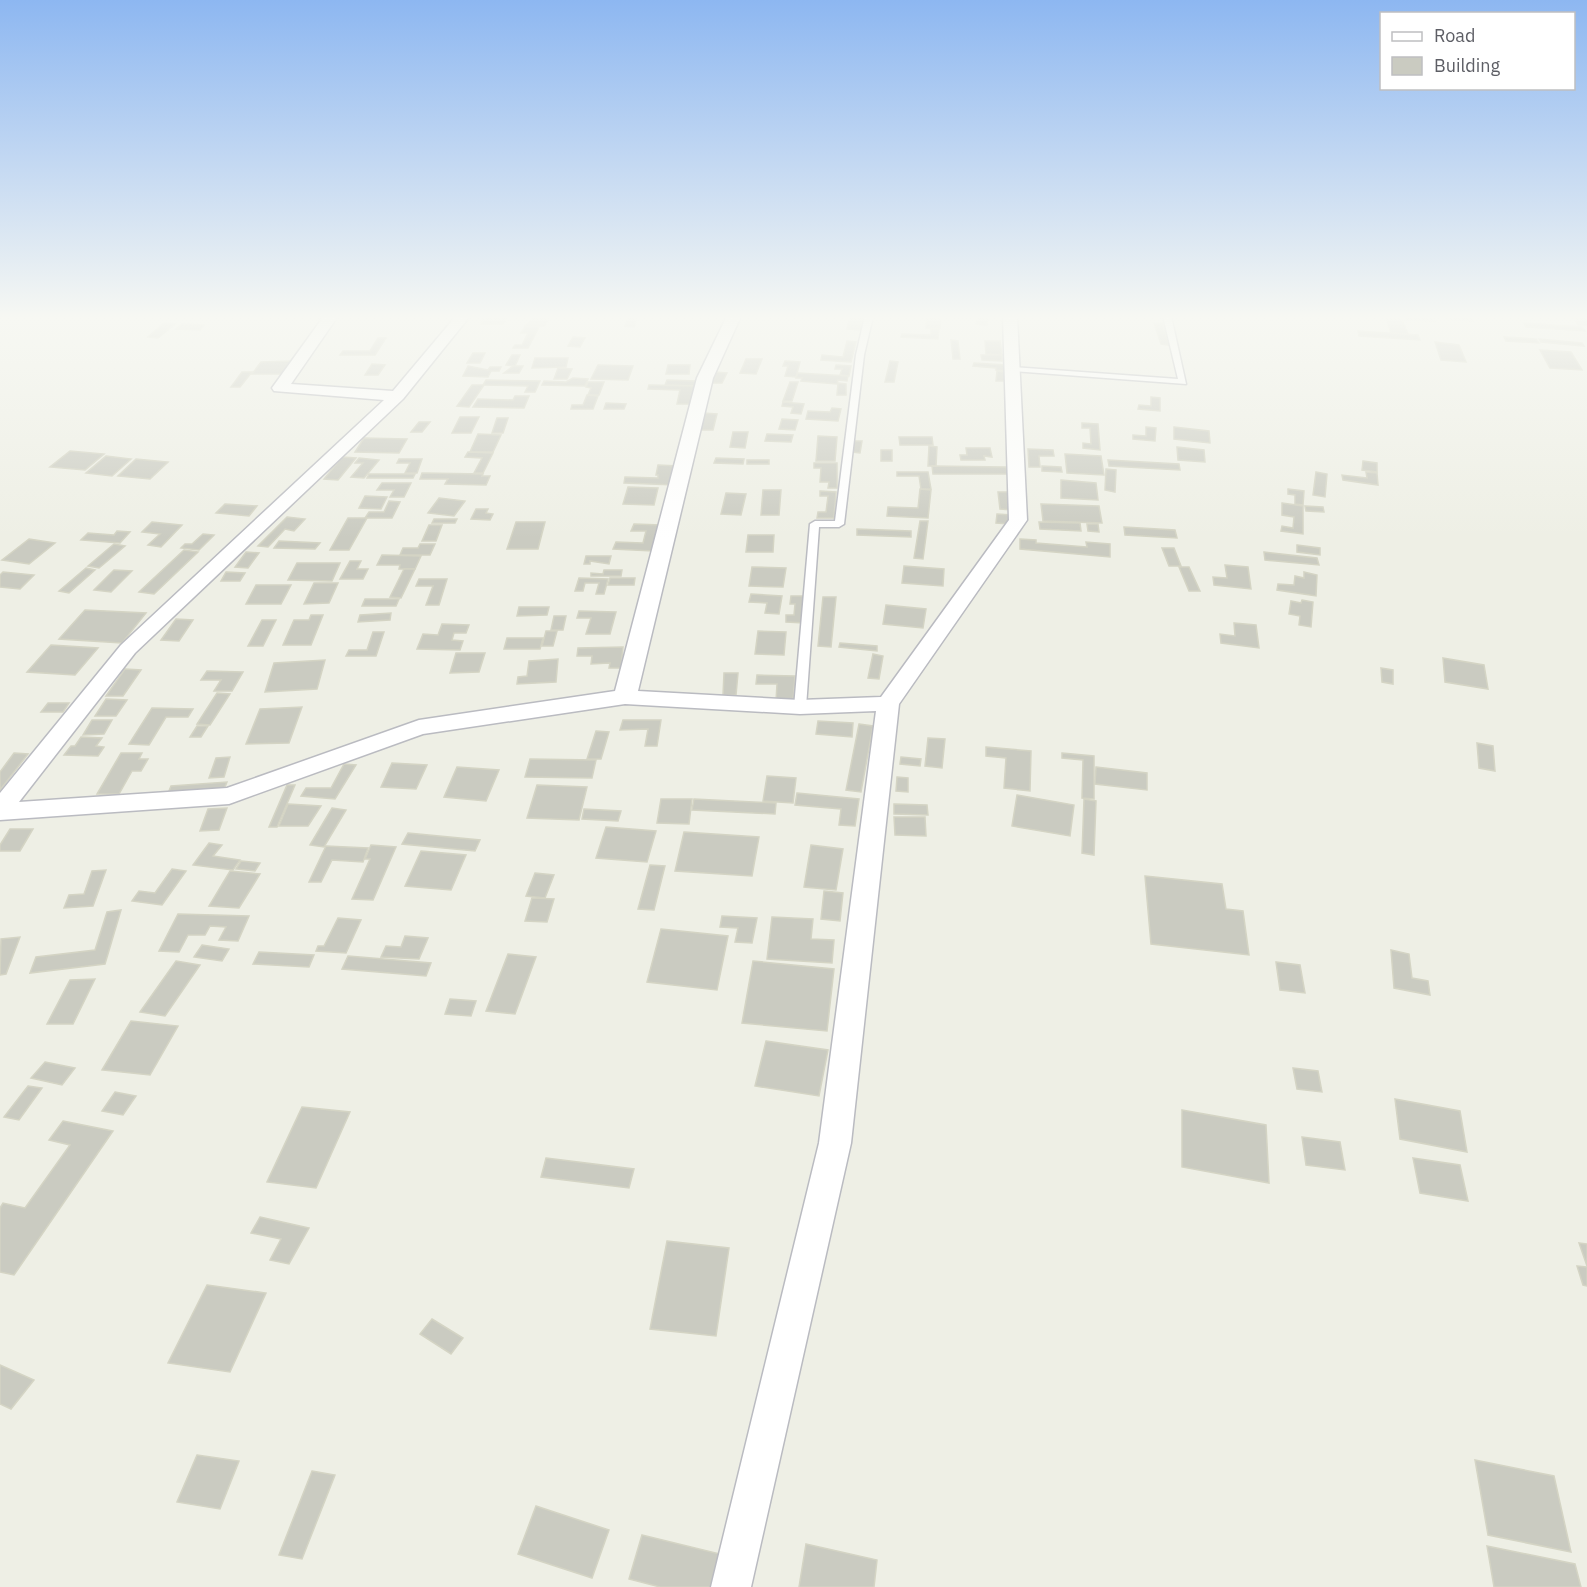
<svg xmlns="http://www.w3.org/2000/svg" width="1587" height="1587" font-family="'IBM Plex Sans',sans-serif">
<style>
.building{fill:#cacbc1;stroke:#d4d4c4;stroke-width:1.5}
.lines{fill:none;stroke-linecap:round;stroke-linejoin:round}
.lane-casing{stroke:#babbc1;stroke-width:3}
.street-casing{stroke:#babbc1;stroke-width:3}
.lane{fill:#fff;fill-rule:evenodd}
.street{fill:#fff;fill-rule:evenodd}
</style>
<rect width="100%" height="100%" fill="#eeefe5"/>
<g class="building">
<polygon points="485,316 508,316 503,324 481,324"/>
<polygon points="535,316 550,316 544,326 525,326"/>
<polygon points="850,316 863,316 860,330 847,329"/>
<polygon points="927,316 941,316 940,328 926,328"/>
<polygon points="960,316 987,316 987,325 976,324 977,317 959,318"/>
<polygon points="1447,316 1471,316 1473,321 1448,319"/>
<polygon points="1573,316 1587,317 1587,325 1578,325"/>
<polygon points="628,317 637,317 634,327 625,326"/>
<polygon points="1405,317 1433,318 1435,321 1407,320"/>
<polygon points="1386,318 1402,320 1408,334 1391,333"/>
<polygon points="164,323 175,324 158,338 148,337"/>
<polygon points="1154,323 1162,323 1169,345 1161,344"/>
<polygon points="1524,323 1582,327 1585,331 1526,327"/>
<polygon points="182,324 204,325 200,330 176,329"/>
<polygon points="525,327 539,327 528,348 513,348 515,345 522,345 528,333 521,333"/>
<polygon points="931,329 939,329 938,339 901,337 902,334 931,335"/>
<polygon points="1358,331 1418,335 1420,340 1359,336"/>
<polygon points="573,337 585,338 580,347 568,346"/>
<polygon points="1504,337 1536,339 1539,343 1506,341"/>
<polygon points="378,338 386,338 375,355 340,355 343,351 370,351"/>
<polygon points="1539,339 1582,343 1584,346 1541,342"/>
<polygon points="951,340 958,341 960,359 953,359"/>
<polygon points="847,341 856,342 851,362 821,360 822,355 843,357"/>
<polygon points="985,341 1000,341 1002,355 986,354"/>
<polygon points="1435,342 1459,345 1466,362 1441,360"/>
<polygon points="1540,350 1571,352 1582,370 1550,368"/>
<polygon points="473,353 485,353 480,363 467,363"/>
<polygon points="512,355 520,355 515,366 506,365"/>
<polygon points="981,355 1002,355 1002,361 982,360"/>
<polygon points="535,358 568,358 566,367 532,368"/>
<polygon points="746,359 762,359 756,374 740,373"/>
<polygon points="291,361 282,374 252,374 261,362"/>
<polygon points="785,361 800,362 796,377 785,376 788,366 783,366"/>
<polygon points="890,361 898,362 894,382 885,382"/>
<polygon points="974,363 1006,365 1005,371 996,370 996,368 973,366"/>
<polygon points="372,364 385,365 378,375 365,375"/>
<polygon points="598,365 633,366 628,380 591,379"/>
<polygon points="668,365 690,365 689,374 666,374"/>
<polygon points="836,365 851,366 849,376 840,375 842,369 835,369"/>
<polygon points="468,366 488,370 490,367 501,367 499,371 491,371 488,377 463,376"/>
<polygon points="513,366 523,366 519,373 504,373"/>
<polygon points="558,368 572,369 567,379 554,379"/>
<polygon points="997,371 1006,372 1006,381 996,381"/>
<polygon points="242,372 252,372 240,387 231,387"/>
<polygon points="715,372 727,373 722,383 710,383"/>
<polygon points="798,373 848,376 847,381 838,380 837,384 801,381 802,378 796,378"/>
<polygon points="573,378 588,379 585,386 542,385 544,381 566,382"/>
<polygon points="486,380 540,381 535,392 525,392 528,386 483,385"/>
<polygon points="667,380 696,381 695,386 665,385"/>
<polygon points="588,382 604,382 599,395 588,395 591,388 586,387"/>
<polygon points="790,382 798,382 792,401 783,401"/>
<polygon points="838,383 846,384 846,395 837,395"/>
<polygon points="472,385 484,385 469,407 457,406"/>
<polygon points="649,385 696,386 692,404 677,404 680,390 648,389"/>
<polygon points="587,395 598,396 593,409 571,409 572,405 583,405"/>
<polygon points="515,396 529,396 524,408 473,407 478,399 513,400"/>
<polygon points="1151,397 1160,398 1160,411 1138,409 1139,405 1151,406"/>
<polygon points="783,402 804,404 801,414 791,413 793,407 782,406"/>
<polygon points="606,403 626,404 624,409 604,409"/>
<polygon points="832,408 841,409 838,421 806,419 808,411 830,412"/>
<polygon points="703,413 717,414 713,430 697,430"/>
<polygon points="460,417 479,417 471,433 452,433"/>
<polygon points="497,418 508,418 503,433 492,433"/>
<polygon points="782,419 798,420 795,430 779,429"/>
<polygon points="419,422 430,422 422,432 411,432"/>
<polygon points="1082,423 1098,424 1100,450 1083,448 1083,443 1091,444 1090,428 1082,428"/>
<polygon points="1146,427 1156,428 1155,441 1133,439 1133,435 1146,436"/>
<polygon points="1174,427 1209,431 1210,443 1174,439"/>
<polygon points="733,432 748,432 745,448 730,447"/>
<polygon points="478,434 501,435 493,452 470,452"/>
<polygon points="767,434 793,435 791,442 765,441"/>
<polygon points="818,436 837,437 835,461 816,461"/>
<polygon points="899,437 932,437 933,445 900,445"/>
<polygon points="364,438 407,439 399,453 355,452"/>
<polygon points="854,441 862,441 860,453 852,452"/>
<polygon points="929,446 937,447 936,466 928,466"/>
<polygon points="1177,447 1204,450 1205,462 1178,460"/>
<polygon points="966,448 990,448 992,457 984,456 985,460 961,460 960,455 967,455"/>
<polygon points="1028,449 1053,450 1054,456 1039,456 1040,467 1029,467"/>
<rect x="881" y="450" width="11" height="11"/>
<polygon points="70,451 104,454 85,470 50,467"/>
<polygon points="468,452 493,453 483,473 474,473 482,458 465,457"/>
<polygon points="1065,454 1101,456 1104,475 1067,473"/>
<polygon points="106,456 131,459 112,476 86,473"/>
<polygon points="342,457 356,458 338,480 324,479"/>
<polygon points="359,458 379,460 364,478 351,477 363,463 355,463"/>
<polygon points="716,458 744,459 743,464 714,463"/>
<polygon points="136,459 168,462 150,479 118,476"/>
<polygon points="399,459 422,459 417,473 405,473 410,463 397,463"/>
<rect x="747" y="460" width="22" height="4"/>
<polygon points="1108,460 1179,464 1180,470 1109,466"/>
<polygon points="1363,461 1377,463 1377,472 1362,470"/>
<polygon points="814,463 837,463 837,488 828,488 829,482 820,482 821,468 814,468"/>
<polygon points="658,465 678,466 675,485 624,483 625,477 658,478 658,475 656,475"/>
<polygon points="932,466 1006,467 1008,474 933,474"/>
<polygon points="1042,466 1061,467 1062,472 1042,471"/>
<polygon points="1106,469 1116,470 1115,492 1105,490"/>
<polygon points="897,472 928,472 931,489 921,489 919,476 897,476"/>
<polygon points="1316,472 1327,474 1325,497 1313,495"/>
<polygon points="1366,472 1377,473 1378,485 1343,480 1342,475 1367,478"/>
<polygon points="422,473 483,474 482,476 490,476 486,485 445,484 448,479 420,479"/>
<polygon points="369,474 415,474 413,478 367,478"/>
<polygon points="1061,480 1096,483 1098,500 1061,498"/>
<polygon points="382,483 411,483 404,497 390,497 394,490 377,490"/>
<polygon points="628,487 658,488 654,505 623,504"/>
<polygon points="920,489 931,490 928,518 887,516 888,507 918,508"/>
<polygon points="1288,489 1304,491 1303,505 1295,504 1295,495 1288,494"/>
<polygon points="763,490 781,490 779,515 761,515"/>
<polygon points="820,491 836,492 834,518 817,518 818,512 826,512 828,496 820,496"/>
<polygon points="998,492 1010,492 1012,510 1000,509"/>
<polygon points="726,493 746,494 741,515 721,514"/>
<polygon points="365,496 387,497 381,509 359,508"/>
<polygon points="439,498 465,501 454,516 428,513"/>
<polygon points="389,501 400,502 392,518 365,518 369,512 384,512"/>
<polygon points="1282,503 1303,506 1303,534 1281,531 1282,526 1293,528 1294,517 1282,515"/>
<polygon points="225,504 257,506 249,516 216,513"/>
<polygon points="1041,504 1099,506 1102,523 1043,521"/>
<polygon points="1305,506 1323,507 1324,512 1306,511"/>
<polygon points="476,509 488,509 486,513 493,514 490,520 471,519"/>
<polygon points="997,514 1011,515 1010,524 996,523"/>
<polygon points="287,517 305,519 294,531 285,529 268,547 258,546"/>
<polygon points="348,518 367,518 349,550 330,550"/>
<polygon points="434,519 457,519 455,523 432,523"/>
<polygon points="920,521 928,521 923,559 914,558"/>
<polygon points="152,522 182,525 161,547 148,545 160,534 142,532"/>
<polygon points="516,522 545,522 538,549 507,549"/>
<polygon points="1039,522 1080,523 1081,531 1040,529"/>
<polygon points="634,524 661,525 653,551 613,549 616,542 643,543 646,531 631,531"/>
<polygon points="1087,524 1098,524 1099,532 1088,531"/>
<polygon points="429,525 442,525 436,541 422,541"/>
<polygon points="1124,527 1175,530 1177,538 1125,535"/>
<polygon points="857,529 911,531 911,537 857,535"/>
<polygon points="117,531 130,532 120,543 81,540 88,533 114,535"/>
<polygon points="203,534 214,535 199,550 181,548 185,544 192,544"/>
<polygon points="748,535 774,535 773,552 746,552"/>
<polygon points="29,539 55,543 29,564 2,560"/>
<polygon points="1020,539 1036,540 1036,543 1087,547 1086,542 1110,544 1110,557 1020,549"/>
<polygon points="279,541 320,543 315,549 274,548"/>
<polygon points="114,544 125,546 99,568 88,566"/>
<polygon points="420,544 435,544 430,555 400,555 403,548 418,548"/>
<polygon points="1297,545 1320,548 1320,555 1297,552"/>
<polygon points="1162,548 1174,548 1181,566 1169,566"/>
<polygon points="184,550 198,552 154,594 139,592"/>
<polygon points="246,552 259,553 248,568 235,567"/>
<polygon points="1264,552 1317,558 1319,565 1265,560"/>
<polygon points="382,555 421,556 415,569 399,569 400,565 377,565"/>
<polygon points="586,556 611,556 609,564 590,561 590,564 584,564"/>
<polygon points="350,561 361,561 357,569 368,569 363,579 340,579"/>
<polygon points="297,563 340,563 332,581 288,580"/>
<polygon points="1225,565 1248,567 1251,589 1214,585 1213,577 1227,578"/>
<polygon points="904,566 944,569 943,586 902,583"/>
<polygon points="752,567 786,568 783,587 749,586"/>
<polygon points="1179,567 1189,567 1200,591 1189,591"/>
<polygon points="86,568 95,570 69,593 59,591"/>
<polygon points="404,569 415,569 401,598 390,597"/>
<polygon points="114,570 132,571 111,592 94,590"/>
<polygon points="604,570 622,570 621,576 591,576 591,573 603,574"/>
<polygon points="3,572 34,575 20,589 0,587 0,575"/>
<polygon points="226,572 245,573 240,581 221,581"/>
<polygon points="1304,572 1317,575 1316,596 1277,590 1278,584 1294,585 1295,576 1304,578"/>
<polygon points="579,578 608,579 604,594 596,594 599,583 585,583 583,591 575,591"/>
<polygon points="610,578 635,578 634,585 608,585"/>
<polygon points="419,579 447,579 439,605 426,605 433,586 416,586"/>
<polygon points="314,583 338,583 329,603 304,604"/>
<polygon points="256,585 291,585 281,604 246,604"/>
<polygon points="751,594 782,596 779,614 765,613 767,603 749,602"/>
<polygon points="791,596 806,596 804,623 786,622 786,615 794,615 795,604 790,604"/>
<polygon points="823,597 836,597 831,647 818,646"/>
<polygon points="365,599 399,599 396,606 362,606"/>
<polygon points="1302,600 1313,602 1311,627 1299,625 1300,616 1289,614 1291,601 1301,603"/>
<polygon points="886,605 926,609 923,628 883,624"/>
<polygon points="519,607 549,607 547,615 517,616"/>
<polygon points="85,610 146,613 122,643 59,639"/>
<polygon points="579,611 616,612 610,634 586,634 591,618 577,618"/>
<polygon points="391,613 390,620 358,622 360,615"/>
<polygon points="311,615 323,615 311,645 283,645 294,620 309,620"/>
<polygon points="554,616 566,616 563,630 551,630"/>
<polygon points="176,619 193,620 179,641 161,640"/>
<polygon points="262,620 276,620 263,646 248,646"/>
<polygon points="1234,623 1256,625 1259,648 1221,643 1220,634 1235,636"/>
<polygon points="442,624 469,625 466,633 454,633 452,640 463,641 460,650 417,649 423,634 438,635"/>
<polygon points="546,631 557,631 553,646 542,646"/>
<polygon points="758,631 786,632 784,655 755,654"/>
<polygon points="373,632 384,632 376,656 346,656 349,650 367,650"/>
<polygon points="507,638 543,638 540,649 504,649"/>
<polygon points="840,643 877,646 877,651 839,647"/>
<polygon points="51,645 98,648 75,675 27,672"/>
<polygon points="623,647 621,668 609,668 610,663 591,664 592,656 577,656 578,648"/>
<polygon points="456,653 485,653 479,672 450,673"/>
<polygon points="873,654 883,656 879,679 868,678"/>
<polygon points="1443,658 1484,665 1488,689 1445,682"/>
<polygon points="558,659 556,682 517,684 518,677 527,676 529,661"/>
<polygon points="325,660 317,689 265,692 274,663"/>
<polygon points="1381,668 1393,670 1393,684 1382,682"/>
<polygon points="125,669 141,670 123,696 106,696"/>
<polygon points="207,671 243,672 232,691 214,691 221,680 201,680"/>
<polygon points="724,673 738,673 736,695 723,695"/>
<polygon points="757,675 795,676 793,701 776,701 777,684 756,684"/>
<polygon points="217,693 230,694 210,725 197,724"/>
<polygon points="106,699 127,700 116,716 95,716"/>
<polygon points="48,703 69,703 63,712 41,712"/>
<polygon points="302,707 289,743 246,744 260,709"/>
<polygon points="152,708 193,709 188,717 166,717 149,745 129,744"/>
<polygon points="92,720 112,720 104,734 83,735"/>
<polygon points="623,720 661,720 657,746 645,746 648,729 620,730"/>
<polygon points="818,721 853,723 852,737 816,734"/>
<polygon points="859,724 873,726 861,792 846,790"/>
<polygon points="197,726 208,726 201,737 190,737"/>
<polygon points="596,731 609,732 601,759 587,759"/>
<polygon points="81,737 102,738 96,746 104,747 98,756 64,755 71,746 75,746"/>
<polygon points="928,738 945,739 942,768 925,766"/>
<polygon points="1477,743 1493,746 1495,771 1479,768"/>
<polygon points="986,747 1031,751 1030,791 1004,788 1006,758 986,756"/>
<polygon points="14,753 28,754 0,790 0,772"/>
<polygon points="121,753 142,753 139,759 148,759 141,771 132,771 119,794 97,794"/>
<polygon points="1062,753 1094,756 1094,799 1082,798 1083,760 1062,758"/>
<polygon points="230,757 224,777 209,778 216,758"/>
<polygon points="901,757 921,759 920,766 900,764"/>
<polygon points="530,759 596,760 592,778 525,777"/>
<polygon points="392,763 427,765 416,789 381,787"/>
<polygon points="344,764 356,765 335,799 301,796 306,788 331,788"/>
<polygon points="457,767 499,770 486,801 444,797"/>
<polygon points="1096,767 1147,773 1147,790 1095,784"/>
<polygon points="767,776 796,778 793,803 763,801"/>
<polygon points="897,777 908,778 908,792 896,791"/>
<polygon points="227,782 223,792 167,796 171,786"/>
<polygon points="287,785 295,785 277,827 269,827"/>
<polygon points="537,785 587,787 579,820 527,818"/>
<polygon points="797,793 859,799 855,826 839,825 841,809 795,805"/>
<polygon points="1017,795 1074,805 1070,836 1012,826"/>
<polygon points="661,799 692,799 689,824 657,823"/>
<polygon points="694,799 776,803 775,814 692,810"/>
<polygon points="1084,799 1096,801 1094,855 1082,853"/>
<polygon points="288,804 321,806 308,826 279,826"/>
<polygon points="894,804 927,805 928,815 894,814"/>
<polygon points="227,808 219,830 200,831 208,809"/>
<polygon points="332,808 346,810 324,847 310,845"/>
<polygon points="584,809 621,811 618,821 582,819"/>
<polygon points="894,817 925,817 926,836 895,835"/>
<polygon points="606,827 656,831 647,862 596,858"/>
<polygon points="10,829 33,829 20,851 0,851 0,845"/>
<polygon points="684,832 759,837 752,876 675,871"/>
<polygon points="408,833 480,840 475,851 402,844"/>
<polygon points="209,843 222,845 213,856 240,860 233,870 193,865"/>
<polygon points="371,845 396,847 373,900 352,899 370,859 365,859"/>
<polygon points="811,845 843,849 836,890 804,887"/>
<polygon points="326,846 368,848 363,862 332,860 321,882 309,882"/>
<polygon points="421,851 466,855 451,890 405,886"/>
<polygon points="241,861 260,863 255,871 236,869"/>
<polygon points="650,865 665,866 654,910 638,909"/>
<polygon points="172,869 186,871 162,905 132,901 139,891 155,893"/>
<polygon points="106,870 93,906 64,908 69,895 84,894 92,871"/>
<polygon points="230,871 260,874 239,908 209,906"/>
<polygon points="535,873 554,875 545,898 526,896"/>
<polygon points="1145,876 1222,884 1226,909 1243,911 1249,955 1151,944"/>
<polygon points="824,891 843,893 840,921 821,919"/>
<polygon points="532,898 554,899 547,922 525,921"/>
<polygon points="121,910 105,964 30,973 36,957 95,950 107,912"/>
<polygon points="178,914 249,916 238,941 219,940 226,927 210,926 205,935 188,935 179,952 159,951"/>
<polygon points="722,916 757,918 752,943 735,942 738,928 720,927"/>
<polygon points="772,917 813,919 811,939 834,940 832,963 767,959"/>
<polygon points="338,918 361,920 346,953 316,951 318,946 324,946"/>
<polygon points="661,929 728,936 717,990 647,982"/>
<polygon points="405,936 428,938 419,959 381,957 386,946 401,947"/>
<polygon points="20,937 6,974 0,975 1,939"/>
<polygon points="202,945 229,949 222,961 194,957"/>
<polygon points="1391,950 1409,954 1412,978 1428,981 1430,995 1394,988"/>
<polygon points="259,952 314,955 309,967 253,964"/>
<polygon points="508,954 536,957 515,1014 486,1011"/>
<polygon points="348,956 431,963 426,976 342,969"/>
<polygon points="176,961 200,965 165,1016 140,1012"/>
<polygon points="753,961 834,969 827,1031 742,1023"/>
<polygon points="1276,962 1300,965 1305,993 1280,990"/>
<polygon points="95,979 73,1024 47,1024 70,980"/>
<polygon points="450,999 476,1001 471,1016 445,1014"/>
<polygon points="131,1021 178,1026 150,1075 102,1070"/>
<polygon points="766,1041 828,1050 819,1096 755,1086"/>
<polygon points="45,1062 75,1068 62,1085 31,1078"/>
<polygon points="1293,1068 1318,1071 1322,1092 1297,1089"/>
<polygon points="28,1086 42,1088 19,1120 4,1117"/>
<polygon points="115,1092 136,1096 123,1115 102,1111"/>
<polygon points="1395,1099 1460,1111 1467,1152 1400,1139"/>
<polygon points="302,1107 350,1112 316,1188 267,1182"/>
<polygon points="1182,1110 1266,1125 1269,1183 1182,1167"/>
<polygon points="63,1121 113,1131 14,1275 0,1272 0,1208 3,1203 25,1208 70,1145 49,1140"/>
<polygon points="1302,1137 1340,1142 1345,1170 1306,1165"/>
<polygon points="546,1158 634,1169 629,1188 541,1177"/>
<polygon points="1413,1158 1460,1165 1468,1201 1420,1193"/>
<polygon points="260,1217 309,1228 289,1264 270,1260 281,1239 251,1233"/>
<polygon points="667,1241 729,1248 716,1336 650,1329"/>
<polygon points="1579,1243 1587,1244 1587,1266"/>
<polygon points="1577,1266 1587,1267 1587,1286 1583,1285"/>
<polygon points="207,1285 266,1293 230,1372 168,1363"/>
<polygon points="432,1319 463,1338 451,1354 420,1334"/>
<polygon points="0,1365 34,1380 11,1409 0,1404"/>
<polygon points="197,1455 239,1461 220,1509 177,1502"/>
<polygon points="1475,1460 1554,1476 1571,1552 1488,1535"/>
<polygon points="312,1471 335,1475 302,1559 279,1555"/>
<polygon points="536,1506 609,1530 592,1578 518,1554"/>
<polygon points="642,1535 724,1555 717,1587 660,1587 629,1579"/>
<polygon points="806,1544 877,1560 874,1587 799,1587"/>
<polygon points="1487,1546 1575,1564 1581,1587 1494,1587"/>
</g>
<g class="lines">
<defs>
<g id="lane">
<polygon points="865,316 873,316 864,355 844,524 839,527 819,527 806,707 800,711 794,707 810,524 815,521 835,521 856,355"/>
<polygon points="1163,316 1171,316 1186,384 1013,371 1009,369 1013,367 1178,379"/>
</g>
<polygon id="street" points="324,316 338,316 291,384 393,391 456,316 470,316 403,399 135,653 19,802 227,788 419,720 615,691 697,378 727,316 741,316 713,378 638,691 800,700 881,697 1009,520 1003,316 1017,316 1027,520 899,704 851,1143 751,1587 711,1587 819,1143 876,711 800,714 625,704 423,734 229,804 0,820 0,793 121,645 384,400 274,391 272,388"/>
</defs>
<use href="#lane" class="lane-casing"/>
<use href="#street" class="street-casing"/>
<use href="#lane" class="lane"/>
<use href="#street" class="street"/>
</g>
<linearGradient id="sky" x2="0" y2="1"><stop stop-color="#8db7f1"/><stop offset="0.59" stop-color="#f7f8f3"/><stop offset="1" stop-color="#f7f8f3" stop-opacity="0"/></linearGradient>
<rect width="1587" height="538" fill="url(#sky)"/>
<rect x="1380" y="12" width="195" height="78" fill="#ffffff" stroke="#bebfc1" stroke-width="1.5"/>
<rect x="1392" y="32" width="30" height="9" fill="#ffffff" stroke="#bebfc1" stroke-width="1.5"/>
<text x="1434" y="42" font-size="18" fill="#5d5e65">Road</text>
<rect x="1392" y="57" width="30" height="18" fill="#cacbc1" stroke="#bebfc1" stroke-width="1.5"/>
<text x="1434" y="72" font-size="18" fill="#5d5e65">Building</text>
</svg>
